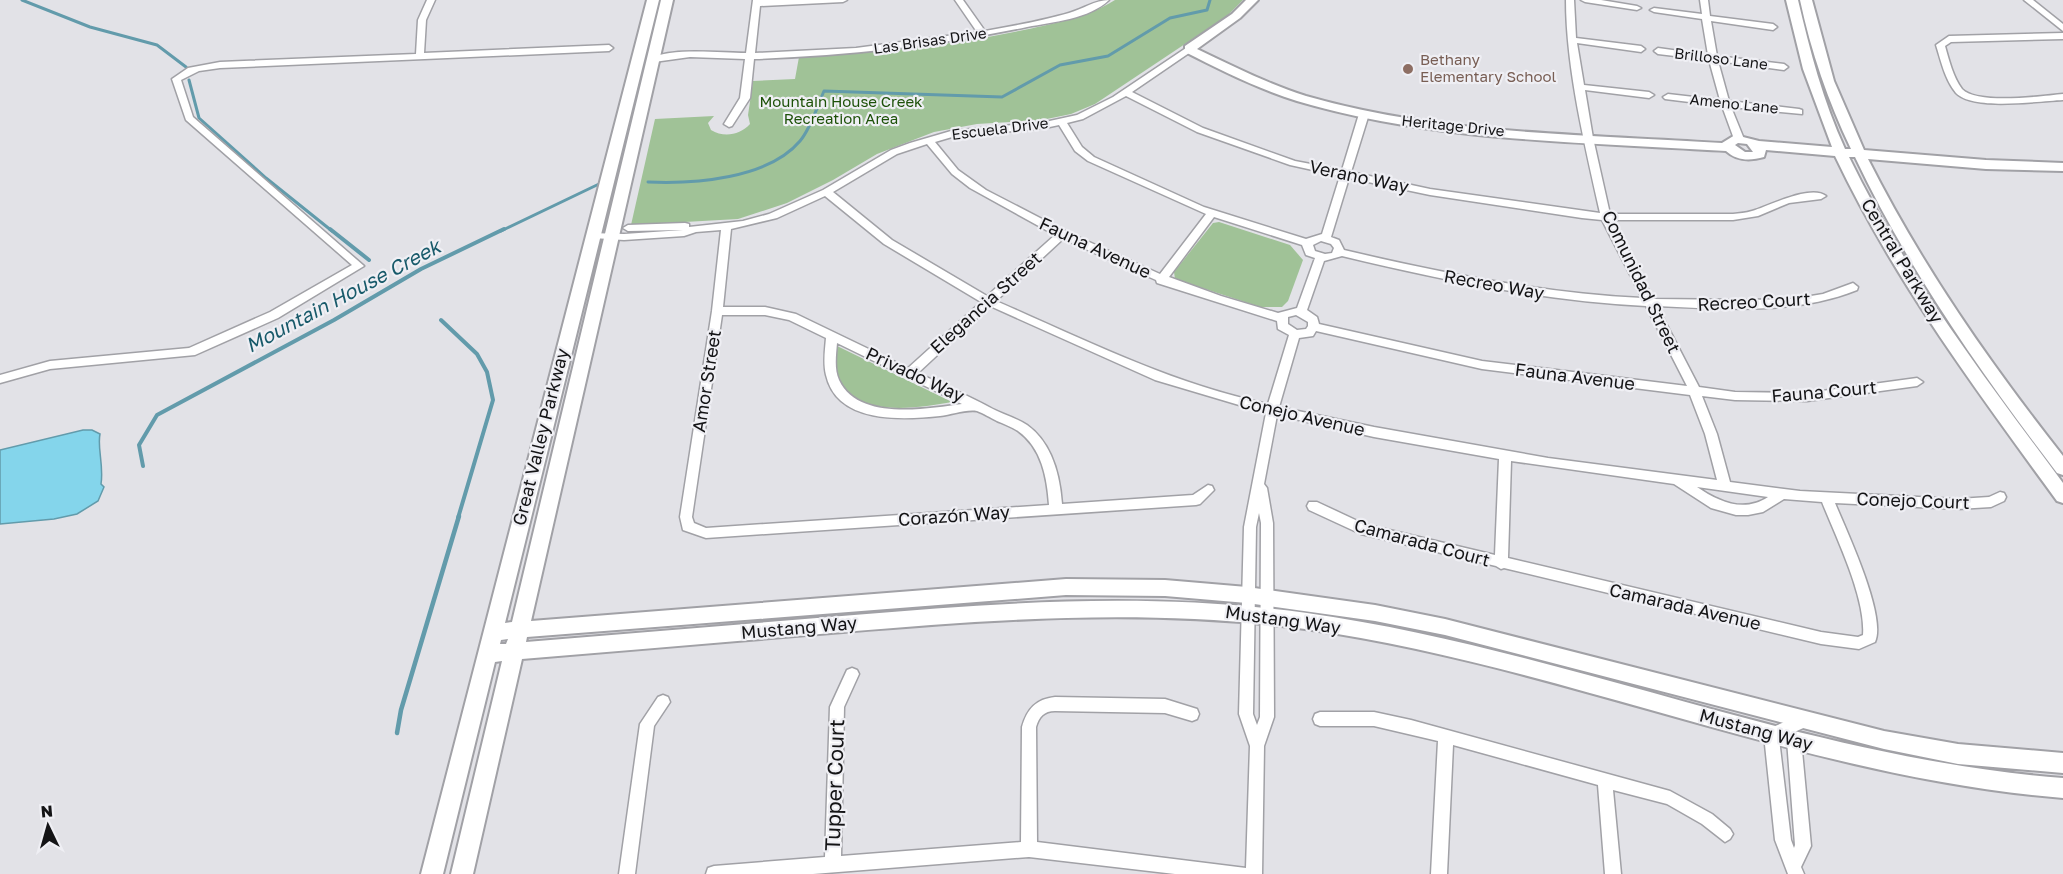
<svg xmlns="http://www.w3.org/2000/svg" width="2063" height="874" font-family="'Golos Text',sans-serif">
<style>
.green{fill:#a0c297}
.water{fill:#84d5eb;stroke:#629bab;stroke-width:1.5}
.lines{fill:none;stroke-linecap:round;stroke-linejoin:round}
.stream-far2{stroke:#629bab;stroke-width:3}
.stream-far1{stroke:#629bab;stroke-width:4}
.stream{stroke:#629bab;stroke-width:4.5}
.street-casing{stroke:#a1a1a6;stroke-width:3}
.secondary-casing{stroke:#a1a1a6;stroke-width:4}
.street{fill:#fff;fill-rule:evenodd}
.secondary{fill:#fff;fill-rule:evenodd}
.education-dot{fill:#8d6e63;stroke:#efeff4;stroke-width:2}
.labels{text-anchor:middle;stroke-width:4.5;stroke-linejoin:round;paint-order:stroke}
.far-street-label{font-size:15px;fill:#141416;stroke:#efeff4}
.far-education-label{font-size:15px;fill:#785e54;stroke:#efeff4;text-anchor:start}
.far-park-label{font-size:15px;fill:#1d5108;stroke:#efeff4}
.street-label{font-size:18px;fill:#141416;stroke:#efeff4}
.water-label{font-size:20px;font-style:italic;fill:#185a6a;stroke:#efeff4}
.near-street-label{font-size:21px;fill:#141416;stroke:#efeff4}
</style>
<rect width="100%" height="100%" fill="#e2e2e7"/>
<g class="green">
<path d="M1115 0H1243L1227 16 1095 104 1071 114 1042 120 977 124 934 132 877 154 833 180 787 203 738 219 631 225 655 119 714 116 708 123 711 130C724 138 740 135 750 124L748 115 753 81 795 79 799 57C873 53 946 46 1019 31 1052 24 1086 18 1115 0Z"/>
<polygon points="1219,222 1290,245 1303,260 1288,301 1282,307 1260,307 1175,279 1174,272 1213,223"/>
<path d="M835 345 952 402C916 408 851 420 837 373 835 364 836 353 835 345Z"/>
</g>
<path class="water" d="M83 430H92L100 434C97 447 104 466 101 484L104 487 98 501 77 514 54 519 0 524V450Z"/>
<g class="lines">
<g class="stream-far2">
<polyline points="22,0 90,27 157,45 186,67"/>
<polyline points="189,80 199,118 266,178 332,231"/>
<path d="M648 182C694 184 768 179 800 141 811 128 817 107 824 91L1002 97 1060 65 1108 56 1170 18 1207 10 1210 0"/>
<polyline points="501,231 599,184"/>
</g>
<g class="stream-far1">
<polyline points="330,229 369,260"/>
<polyline points="441,320 477,354 487,372 493,400 458,518"/>
<polyline points="143,466 139,445 157,415 334,320 421,269 504,229"/>
</g>
<polyline class="stream" points="397,733 401,710 459,516"/>
<defs>
<g id="street">
<polygon points="427,0 435,0 426,20 424,53 609,45 613,48 609,51 220,68 199,71 181,80 193,117 364,266 278,318 195,355 50,369 0,383 0,375 50,361 189,348 270,312 352,265 186,120 172,79 188,68 220,62 416,54 418,20"/>
<path d="M753 0H847L843 2 760 6 755 53 856 48 977 32 955 0H963L985 31C1013 26 1042 21 1069 13 1083 9 1095 0 1109 0 1089 19 1054 22 1027 27 937 46 846 56 754 59L750 98 732 126 729 127 724 124 740 98 745 59 690 57 654 62 650 59C669 47 722 53 746 53Z"/>
<path d="M1566 0H1574L1576 38 1641 46 1645 49 1641 52 1577 43 1584 85 1649 92 1654 95 1649 98 1585 90 1593 138 1610 214H1733C1739 213 1746 213 1752 211 1769 206 1811 184 1826 196L1821 199 1789 203 1758 216 1733 220H1613L1653 299 1747 300 1793 299 1823 294 1853 283 1858 287 1857 290C1795 315 1723 309 1657 306L1699 387 1735 392 1807 393 1917 378 1923 382 1917 386 1807 401 1735 400 1702 396 1717 434 1730 482 1800 491 1958 499 1989 497 2000 492 2004 493 2006 497 2004 501 1991 507 1958 509 1835 503C1846 530 1887 616 1875 642L1859 649 1821 644 1504 568 1501 569 1496 566 1361 534 1309 510 1307 506 1309 502H1317L1364 524 1495 555 1499 459 1374 437 1277 415 1264 484 1267 488 1273 523 1274 717 1264 746 1262 874H1175L1029 857 813 874H706L708 868 714 866 825 857 830 707 847 670 852 668 857 670 859 674 844 707 841 856 1021 842 1022 727C1027 709 1036 699 1055 697L1165 699 1197 709 1199 714 1197 719 1192 721 1165 713 1055 711C1044 711 1039 717 1036 727L1037 842 1246 868 1250 746 1239 714 1244 527 1266 413 1155 380 990 306 918 373C941 384 967 395 989 407 1001 414 1015 417 1027 425 1052 443 1060 475 1062 504L1193 495 1208 485 1212 486 1214 490 1200 504 1196 505 706 538 683 530 680 517 712 311 721 230 696 232 684 236 624 240 593 238 588 235 589 233 624 234 683 230 628 231 623 228 628 225 685 223 689 224V227L743 221 769 214 823 190 891 150 910 143 951 131 1045 122 1077 115 1113 97 1189 46 1192 47V51L1132 92 1203 128 1295 161 1342 170 1359 114 1361 112H1367L1369 114 1351 172 1430 189 1600 213C1585 146 1566 68 1566 0ZM1126 96 1197 132 1290 165 1340 176 1322 234 1306 239 1204 207 1094 157 1082 147 1067 123 1083 119ZM1059 125 1075 151 1088 161 1206 214 1160 274 1067 232 986 190 958 170 935 142 952 137 1045 128ZM927 144 952 174 970 188 1055 235 987 296 892 240 833 192 897 154ZM1349 178 1430 195 1582 218 1602 220 1642 298C1541 293 1442 273 1344 250L1339 240 1331 237ZM825 196 884 244 981 302 908 368 796 314 765 307H723L731 229 777 218ZM1214 217 1302 245 1306 255 1315 258 1297 308 1278 313 1221 296 1169 277ZM1063 239 1156 280 1157 283 1277 321 1278 329 1289 335 1268 404C1172 384 1085 340 996 301ZM1321 241 1331 244 1334 248 1332 253 1325 254 1315 251 1313 245ZM1342 256C1442 280 1543 301 1646 306L1687 386 1482 361 1319 324 1317 317 1307 310 1324 261ZM722 315H765L789 320 826 338C825 350 823 363 826 375 837 424 902 420 940 416 951 415 966 409 977 411 983 413 991 418 997 421 1004 424 1012 427 1018 431 1042 448 1047 478 1049 505L706 528 694 523 692 517ZM1296 315 1308 322V326L1306 329 1297 330 1288 324V317ZM1316 331 1482 369 1690 395 1705 434 1717 480 1548 458 1374 427 1279 407 1299 338 1313 336ZM837 343 962 404C926 409 858 421 839 380 834 369 836 355 837 343ZM1511 461 1674 484 1711 508 1736 515H1748L1763 512 1784 499 1822 502C1836 537 1866 598 1863 635L1858 637 1821 632 1508 558ZM1697 487 1768 497C1744 513 1719 502 1697 487ZM1259 513 1261 523 1260 717 1257 725 1253 714 1256 527Z"/>
<polygon points="1581,0 1601,0 1637,6 1641,8 1637,10 1585,2"/>
<polygon points="1700,0 1708,0 1710,16 1773,24 1777,27 1773,30 1711,21 1717,56 1784,64 1788,67 1784,70 1718,61 1729,101 1799,109 1802,110 1802,114 1731,107 1744,139 1739,142 1734,139 1722,106 1665,99 1663,97 1668,94 1720,100 1709,60 1658,54 1654,51 1658,48 1708,55 1702,19 1654,12 1650,10 1654,8 1702,14"/>
<polygon points="2024,0 2033,0 2063,24 2063,31"/>
<path d="M2063 33V39L1951 42 1945 46C1949 60 1953 77 1962 89 1977 105 2042 96 2063 94V100C2039 101 1973 111 1956 93 1945 80 1941 61 1936 45L1949 36Z"/>
<polygon points="663,695 668,697 670,702 654,726 635,874 619,874 640,724 658,697"/>
<polygon points="1320,712 1374,712 1411,720 1670,791 1712,814 1730,829 1733,834 1730,839 1725,842 1702,824 1667,804 1613,790 1621,874 1605,874 1598,785 1453,745 1447,874 1431,874 1438,741 1374,726 1320,726 1315,724 1313,719 1315,714"/>
<polygon points="1805,713 1810,715 1812,720 1810,725 1779,739 1791,840 1794,848 1795,845 1787,740 1789,735 1794,733 1799,735 1801,740 1811,846 1801,867 1804,874 1788,874 1775,840 1764,735 1766,730"/>
</g>
<g id="secondary">
<path d="M647 0H659L505 623 512 622 661 0H673L531 621 1066 579 1165 580 1247 587 1375 605 1445 619 1884 731 1958 744 2063 753V773L1958 764 1884 749 1445 635 1375 621 1247 603 1165 596 1066 595 527 637 526 642C635 633 744 624 854 615 1005 602 1155 592 1307 613 1563 649 1804 758 2063 778V798C1803 777 1562 665 1305 629 1149 608 999 619 843 632 736 641 629 650 522 659L473 874H451L502 661 495 662 443 874H421ZM508 639 506 644H500L501 640Z"/>
<path d="M1246 0H1258L1240 18 1197 49C1233 66 1268 84 1306 96 1441 135 1583 134 1722 143L1735 135 1759 141 1832 147 1803 69 1786 0H1798C1810 51 1823 101 1845 149H1851C1828 101 1811 52 1800 0H1812L1834 81 1864 150 1986 160 2063 163V171L1986 169 1868 159C1922 266 1989 362 2063 456V475L2057 473C1981 373 1909 271 1855 157H1849C1906 275 1985 378 2063 483V503L2057 501C1976 390 1894 280 1835 156L1766 150 1764 157C1750 161 1737 161 1726 151 1582 142 1436 142 1297 101 1258 89 1221 70 1185 52V46L1232 14ZM1738 143 1747 144 1753 152H1745L1735 145Z"/>
</g>
</defs>
<use href="#street" class="street-casing"/>
<use href="#secondary" class="secondary-casing"/>
<use href="#street" class="street"/>
<use href="#secondary" class="secondary"/>
</g>
<circle class="education-dot" cx="1408" cy="69" r="6"/>
<g class="labels">
<g class="far-street-label">
<text transform="translate(930 41) rotate(-8)" y="5">Las Brisas Drive</text>
<text transform="translate(1721 59) rotate(7)" y="5">Brilloso Lane</text>
<text transform="translate(1734 104) rotate(6)" y="5">Ameno Lane</text>
<text transform="translate(1453 126) rotate(6)" y="5">Heritage Drive</text>
<text transform="translate(1000 129) rotate(-7)" y="5">Escuela Drive</text>
</g>
<g class="far-education-label">
<text x="1420" y="65">Bethany<tspan x="1420" dy="17">Elementary School</tspan></text>
</g>
<g class="far-park-label">
<text x="841" y="107">Mountain House Creek<tspan x="841" dy="17">Recreation Area</tspan></text>
</g>
<g class="street-label">
<text transform="translate(1359 177) rotate(12)" y="6">Verano Way</text>
<text transform="translate(1095 248) rotate(25)" y="6">Fauna Avenue</text>
<text transform="translate(1902 261) rotate(59)" y="6">Central Parkway</text>
<text transform="translate(1641 282) rotate(64)" y="6">Comunidad Street</text>
<text transform="translate(1494 285) rotate(10)" y="6">Recreo Way</text>
<text transform="translate(1754 302) rotate(-3)" y="6">Recreo Court</text>
<text transform="translate(986 303) rotate(-42)" y="6">Elegancia Street</text>
<text transform="translate(915 375) rotate(25)" y="6">Privado Way</text>
<text transform="translate(1575 377) rotate(7)" y="6">Fauna Avenue</text>
<text transform="translate(707 381) rotate(-81)" y="6">Amor Street</text>
<text transform="translate(1824 392) rotate(-5)" y="6">Fauna Court</text>
<text transform="translate(1302 416) rotate(13)" y="6">Conejo Avenue</text>
<text transform="translate(541 437) rotate(-76)" y="6">Great Valley Parkway</text>
<text transform="translate(1913 501) rotate(2)" y="6">Conejo Court</text>
<text transform="translate(954 516) rotate(-4)" y="6">Corazón Way</text>
<text transform="translate(1422 543) rotate(15)" y="6">Camarada Court</text>
<text transform="translate(1685 607) rotate(13)" y="6">Camarada Avenue</text>
<text transform="translate(1283 620) rotate(8)" y="6">Mustang Way</text>
<text transform="translate(799 628) rotate(-5)" y="6">Mustang Way</text>
<text transform="translate(1756 730) rotate(15)" y="6">Mustang Way</text>
</g>
<g class="water-label">
<text transform="translate(343 296) rotate(-28)" y="7">Mountain House Creek</text>
</g>
<g class="near-street-label">
<text transform="translate(835 785) rotate(-88)" y="7">Tupper Court</text>
</g>
</g>
<g transform="translate(48 826) rotate(355)" stroke="#efeff4" stroke-width="4.5" paint-order="stroke">
<path d="M0-4.5L10 22L0 15L-10 22Z" fill="#141416"/>
<text y="-9" font-size="16" font-weight="bold" text-anchor="middle" fill="#141416">N</text>
</g>
</svg>
